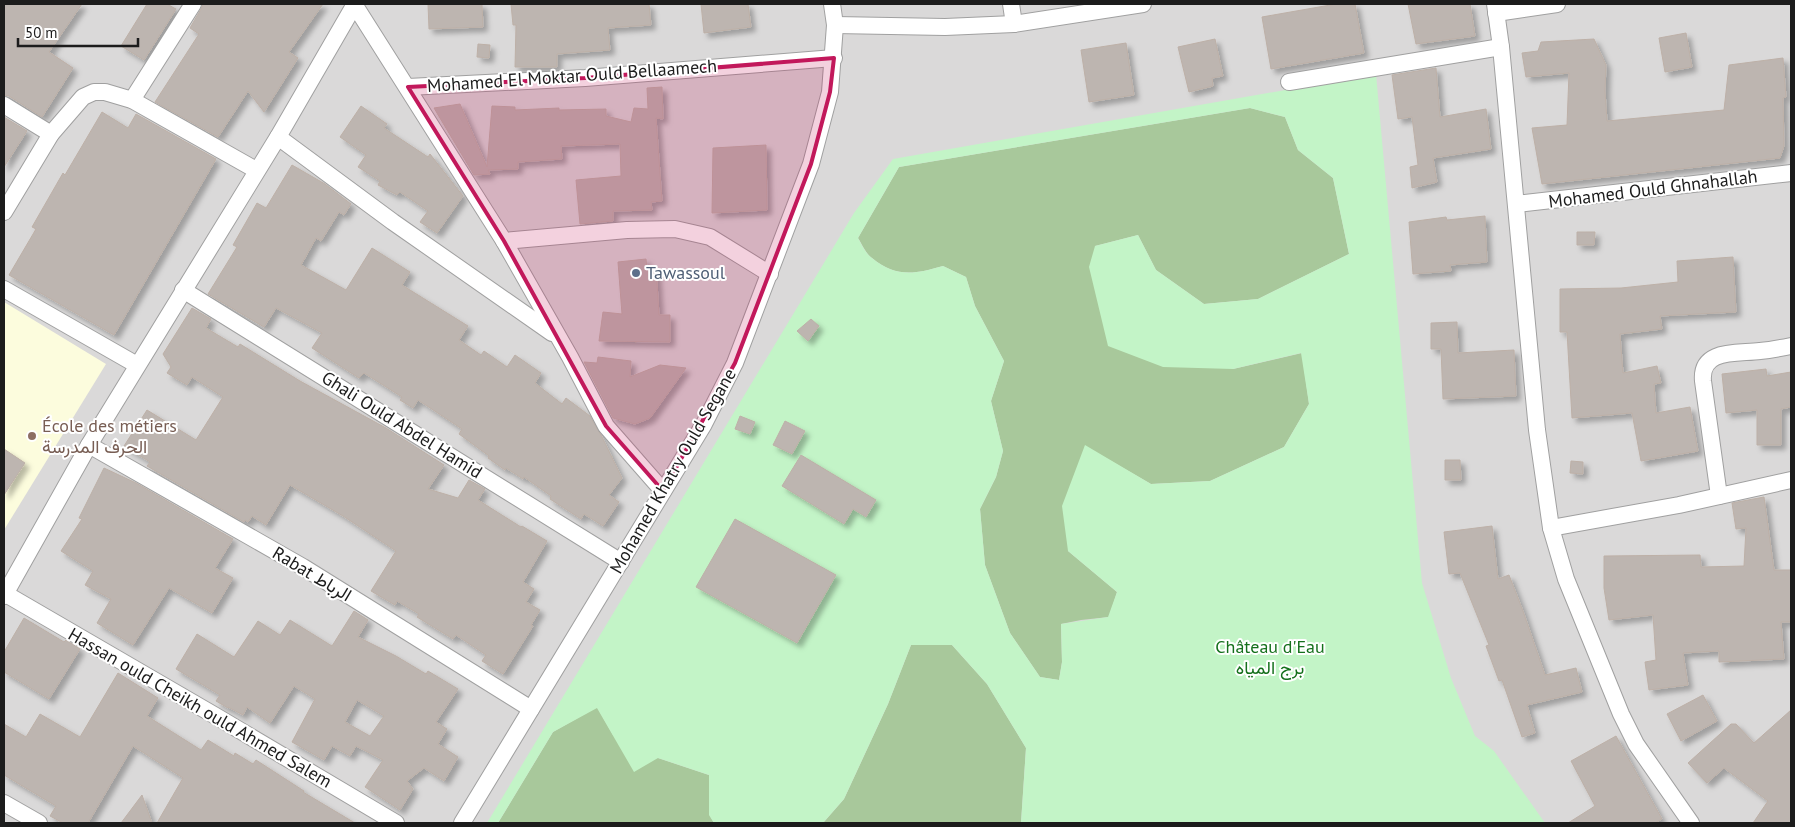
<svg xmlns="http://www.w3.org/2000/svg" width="1795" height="827" font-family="'PT Sans',Vazirmatn,sans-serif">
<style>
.residential{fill:#dad9d9}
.education{fill:#fcfcdd}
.forest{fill:#a8c89b}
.park{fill:#c3f4c7;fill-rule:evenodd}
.building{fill:#bdb5b0;stroke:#bdb0a7;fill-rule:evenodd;filter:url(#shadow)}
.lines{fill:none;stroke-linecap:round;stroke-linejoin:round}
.minor-casing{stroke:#a0a0a0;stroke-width:18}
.minor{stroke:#fff;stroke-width:16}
.marked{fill:#c2185b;fill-opacity:0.2;stroke:#c2185b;stroke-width:4;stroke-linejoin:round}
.service-dot{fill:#5c6f8a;stroke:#fff;stroke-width:2}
.education-dot{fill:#8d6e63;stroke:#fff;stroke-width:2}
.labels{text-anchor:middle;stroke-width:4;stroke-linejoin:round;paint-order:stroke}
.street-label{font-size:18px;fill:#1c1c1c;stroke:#fff}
.service-label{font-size:18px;fill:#4e5e75;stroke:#fff;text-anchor:start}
.education-label{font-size:18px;fill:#785e54;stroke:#fff;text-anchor:start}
.park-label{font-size:18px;fill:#15701c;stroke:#fff}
</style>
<defs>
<filter id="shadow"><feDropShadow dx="4.5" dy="4.5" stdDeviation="2.5" flood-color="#0004"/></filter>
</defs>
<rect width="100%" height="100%" fill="#ede9e3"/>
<rect class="residential" x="4" y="4" width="1787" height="819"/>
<polygon class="education" points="4,302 106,364 4,530"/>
<g class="forest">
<path d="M1250 108 1285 117 1298 150 1333 178 1349 254 1258 299 1204 304 1156 270 1138 235 1095 246 1233 369 1302 353 1309 404 1284 447 1210 481 1151 484 1085 446 1068 551 1117 592 1109 617 1081 620 1061 624 1062 662 1059 680 1040 677 1010 633 985 565 980 509 996 477 1003 451 991 401 1004 361 975 306 966 277 943 266C915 274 896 278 872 258 866 254 862 244 858 238L899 167Z"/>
<polygon points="911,645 952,645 987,684 1026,748 1021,823 823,823 844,799 888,704"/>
<polygon points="597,707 613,735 658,758 709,775 709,814 714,823 498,823 553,732"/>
</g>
<path class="park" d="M1376 74 1422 583 1451 678 1475 736 1494 751 1545 823H1021L1026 748 987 684 952 645H911L888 704 844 799 823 823H714L709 815V775L658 758 634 772 597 708 553 732 498 823H487L854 213 893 159ZM1250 108 1285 117 1298 150 1333 178 1349 254 1258 299 1204 304 1156 270 1138 235 1095 246 1089 267 1108 346 1163 367 1233 369 1301 353 1309 404 1284 447 1210 481 1151 484 1085 445 1062 506 1068 551 1117 592 1108 617 1061 624 1062 662 1059 680 1040 677 1010 633 985 565 980 509 996 477 1003 451 991 401 1004 361 975 306 966 277 943 266C915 274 896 278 872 258 866 254 862 245 858 238L899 167Z"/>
<g class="building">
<polygon points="4,4 82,4 49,52 73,68 42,117 9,96 4,95"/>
<polygon points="147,4 167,4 176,9 144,60 121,46"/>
<polygon points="203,4 323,4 289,52 298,58 264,112 248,91 218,137 155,102 199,34 190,28 201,9"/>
<polygon points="428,4 482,4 483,27 429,29"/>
<polygon points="511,4 649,4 651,25 608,28 610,50 557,54 557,67 515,67 516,25 513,25"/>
<polygon points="701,4 748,4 751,27 704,33"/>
<polygon points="1336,4 1355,4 1364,53 1271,69 1262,17"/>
<polygon points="1408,4 1470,4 1475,36 1416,44"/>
<polygon points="1686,33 1692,67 1665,72 1659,38"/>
<polygon points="1215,39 1223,76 1212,78 1213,86 1189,92 1178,47"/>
<polygon points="1594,39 1606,65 1605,91 1607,121 1724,110 1729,65 1783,58 1786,97 1783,98 1784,146 1780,158 1542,184 1532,128 1567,125 1569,73 1526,77 1522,53 1538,51 1541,42"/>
<polygon points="1126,43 1134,95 1089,102 1081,50"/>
<polygon points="478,44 490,45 489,58 477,57"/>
<polygon points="1436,68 1440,117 1486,109 1491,149 1433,158 1437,182 1412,188 1410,167 1418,165 1412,117 1398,119 1392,75"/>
<polygon points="662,87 663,119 656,118 662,201 651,202 652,210 613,211 613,221 580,224 576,180 621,176 620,144 561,146 562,159 518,162 518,169 488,170 490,174 474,175 434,108 460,104 487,167 492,106 515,107 515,110 559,108 559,110 606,109 606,116 631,122 634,108 648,109 647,88"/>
<polygon points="361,106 387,124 384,128 428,157 430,154 463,196 437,233 420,222 428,211 400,192 397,195 378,185 380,181 358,167 366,155 340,137"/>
<polygon points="102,112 128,128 136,114 216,159 114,335 9,275 36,229 32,227 63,173 65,175"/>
<polygon points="4,117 27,131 4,167"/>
<polygon points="766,145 767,210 712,213 713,148"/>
<polygon points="292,165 325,184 351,204 344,215 339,212 321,241 316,238 301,265 346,290 372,248 410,272 402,285 468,326 459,340 481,355 484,351 507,367 515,355 541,373 535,383 562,404 566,398 590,416 602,437 622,478 609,495 619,502 603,526 584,514 581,519 550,499 551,496 524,477 523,479 506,468 505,470 488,458 489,456 459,434 462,429 418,400 413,408 400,400 402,397 364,373 359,378 312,348 322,333 276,308 264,327 208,294 237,247 233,245 257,203 266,208"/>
<polygon points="1485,216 1487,262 1450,265 1451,271 1413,274 1409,222 1446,217 1447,220"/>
<polygon points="1577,232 1595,232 1594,245 1577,245"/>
<polygon points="1733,257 1736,312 1660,316 1662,329 1620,334 1623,373 1657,366 1661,383 1654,384 1656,413 1690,407 1698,451 1641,461 1632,413 1572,418 1567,332 1560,332 1560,289 1621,288 1678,282 1677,261"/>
<polygon points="646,259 647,268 656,267 659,315 670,315 670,342 599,341 603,312 622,314 618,262"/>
<polygon points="192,308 211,319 206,328 238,347 240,344 300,381 386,428 444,465 428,489 458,498 469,480 485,489 478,500 521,527 522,526 547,541 523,582 534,589 526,602 540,610 531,625 533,626 503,674 482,661 486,655 456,635 453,639 417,617 419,614 397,601 395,605 371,591 396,551 343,516 290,485 266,525 252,516 248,522 245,520 244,522 147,466 150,462 124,446 147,410 196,440 223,397 192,377 187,385 167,373 171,367 163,354"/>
<polygon points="811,319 819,326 808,341 797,331"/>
<polygon points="1457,322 1458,353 1514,350 1516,396 1443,399 1441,349 1431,349 1431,323"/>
<polygon points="598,357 631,361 630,377 660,365 686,368 650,418 635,424 613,418 584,362 597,363"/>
<polygon points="1766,369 1767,376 1791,372 1791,407 1781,409 1781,445 1757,445 1757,410 1726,413 1722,374"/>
<polygon points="740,416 755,422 750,434 735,429"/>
<polygon points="785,421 805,431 792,454 773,445"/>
<polygon points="4,449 25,463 4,495"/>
<polygon points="801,455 876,500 866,517 853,509 844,524 782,486"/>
<polygon points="1445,460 1460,460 1461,480 1445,480"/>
<polygon points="1571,461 1583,462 1583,474 1570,473"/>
<polygon points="104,468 136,483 233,539 215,568 233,578 212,613 169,588 133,645 97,623 111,599 85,585 93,571 61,551 82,519 79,518"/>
<polygon points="1764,497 1774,570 1791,570 1791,622 1781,622 1784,659 1719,662 1719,651 1683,653 1688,685 1649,690 1645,662 1656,660 1653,615 1609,620 1604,588 1604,556 1700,555 1701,567 1744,566 1746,528 1736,529 1732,503"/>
<polygon points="735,519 836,575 797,643 696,587"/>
<polygon points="1492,526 1498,579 1509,575 1523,611 1545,675 1576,668 1582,692 1527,705 1535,733 1522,737 1502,680 1499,681 1486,646 1489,645 1460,573 1449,574 1444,532"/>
<path d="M354 611 368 620 358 637 396 656 426 674 428 671 458 689 436 722 447 729 438 744 458 757 444 781 424 768 407 781 413 789 400 810 365 787 383 760 356 746 350 756 332 746 324 760 292 742 315 699 294 686 270 723 247 707 243 715 228 707V708L216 701 220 695 176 669 197 634 234 657 258 621 280 635 290 620 332 646ZM357 700 384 716 370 736 345 722Z"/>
<polygon points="24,618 64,642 66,640 80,649 49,699 4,672 4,652"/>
<polygon points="118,673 158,698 147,716 201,750 208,740 234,756 235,753 253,764 256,760 304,791 303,792 355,823 157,823 183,778 133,746 88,823 63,823 50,816 56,806 4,775 4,724 26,737 40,714 80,737"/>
<polygon points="1703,695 1717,721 1681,741 1667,714"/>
<polygon points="1791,710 1791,823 1753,823 1768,801 1724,768 1707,783 1688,763 1731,724 1736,724 1754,743"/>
<polygon points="1616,736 1662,819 1655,823 1568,823 1595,806 1571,761"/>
<polygon points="142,795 152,823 121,823"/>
</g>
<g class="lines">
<defs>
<g id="minor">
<polyline points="354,4 504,241 570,357 606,426 663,491"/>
<polyline points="1011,4 1014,24"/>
<polyline points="1495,4 1501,47 1537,430 1551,528 1566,579 1621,714 1636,744 1691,823"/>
<polyline points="1496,13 1557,4"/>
<polyline points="835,25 945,27 1014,24 1143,4"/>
<polyline points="1289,82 1501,47"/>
<polyline points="408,87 585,78 834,58"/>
<polyline points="132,100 193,4"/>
<polyline points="4,105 51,134"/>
<polyline points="278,137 393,222 552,333"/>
<polyline points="1516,204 1791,173"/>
<polyline points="4,212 51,134 83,97 94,92 105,92 132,100 256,170"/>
<polyline points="504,241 627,230 675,229 710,237 770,274"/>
<polyline points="4,289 137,365"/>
<polyline points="183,290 621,562"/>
<polyline points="89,445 303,567 531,709"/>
<path d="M1719 496 1703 381C1700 348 1738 354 1760 351 1770 350 1781 348 1791 346"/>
<polyline points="1551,528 1679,505 1791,480"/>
<polyline points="4,593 214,715 396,823"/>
<polyline points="4,596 89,445 278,137 355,4"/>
<polyline points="4,803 39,823"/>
<polyline points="462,823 704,424 735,363 811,164 830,92 835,25 832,4"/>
</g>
</defs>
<use href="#minor" class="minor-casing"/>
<use href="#minor" class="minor"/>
</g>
<path class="marked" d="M834 58 830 92 811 164 735 363 663 491 606 426 504 241 408 87 585 78Z"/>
<circle class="service-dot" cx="636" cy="273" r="5"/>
<circle class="education-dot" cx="32" cy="436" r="5"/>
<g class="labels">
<g class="street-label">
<text transform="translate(572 76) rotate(-4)" y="6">Mohamed El Moktar Ould Bellaamech</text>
<text transform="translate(1653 189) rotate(-7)" y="6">Mohamed Ould Ghnahallah</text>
<text transform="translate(402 425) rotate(32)" y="6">Ghali Ould Abdel Hamid</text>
<text transform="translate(673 471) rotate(-60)" y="6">Mohamed Khatry Ould Segane</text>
<text transform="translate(312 574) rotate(31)" y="6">Rabat الرباط</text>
<text transform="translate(200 708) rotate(30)" y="6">Hassan ould Cheikh ould Ahmed Salem</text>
</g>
<g class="service-label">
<text x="646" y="279">Tawassoul</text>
</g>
<g class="education-label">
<text x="42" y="432">École des métiers<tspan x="42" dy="21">الحرف المدرسة</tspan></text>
</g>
<g class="park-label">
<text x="1270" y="653">Château d'Eau<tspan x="1270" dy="21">برج المياه</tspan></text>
</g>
</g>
<rect width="1795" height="827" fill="none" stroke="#1c1c1c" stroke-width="10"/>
<path d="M18 38v8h120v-8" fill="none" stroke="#1c1c1c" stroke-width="2.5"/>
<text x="25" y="38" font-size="15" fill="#1c1c1c" stroke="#ffffff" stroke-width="4" paint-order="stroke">50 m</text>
</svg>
